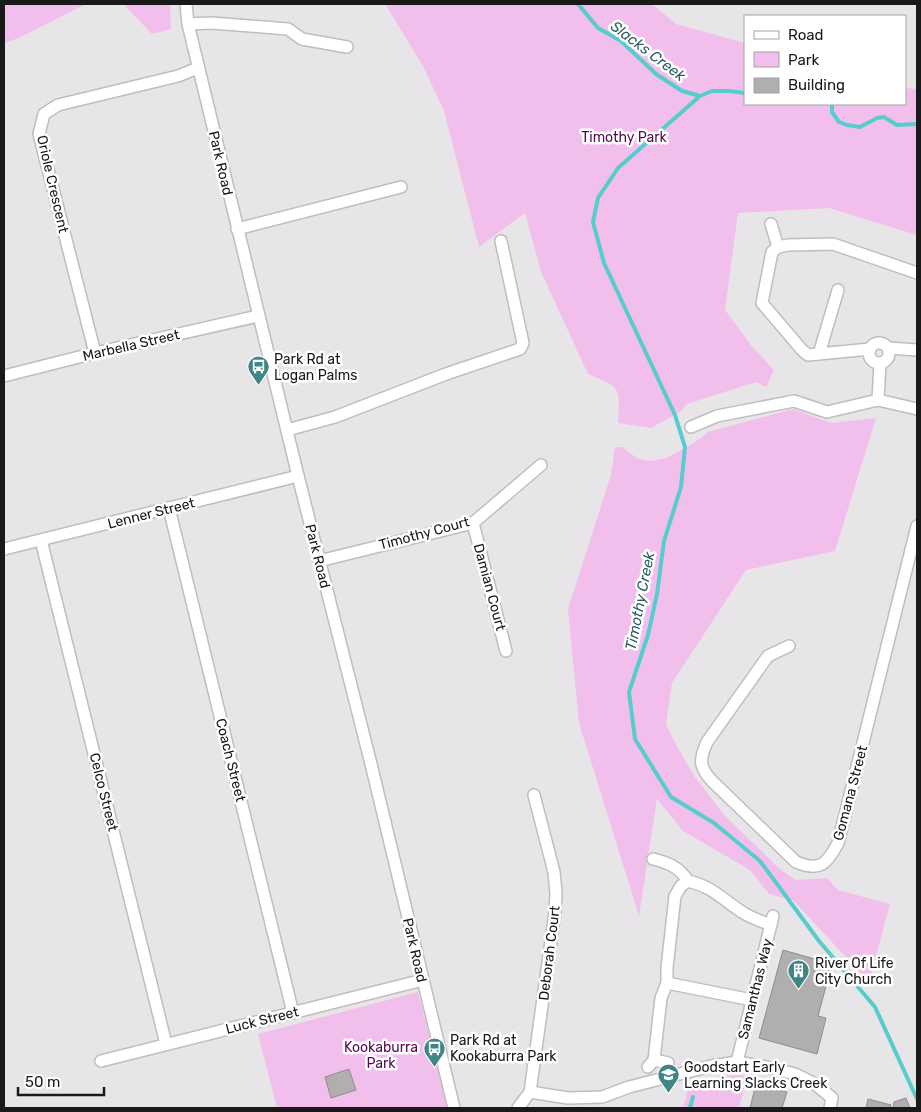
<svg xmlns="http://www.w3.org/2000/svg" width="921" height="1112" font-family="Rubik,sans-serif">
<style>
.green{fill:#f2bfed}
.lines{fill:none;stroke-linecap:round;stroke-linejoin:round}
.stream{stroke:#56cccc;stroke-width:4}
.building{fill:#b1aeb0;stroke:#8e8b8e}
.minor-casing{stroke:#c0bdbf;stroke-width:14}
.minor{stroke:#fff;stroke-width:11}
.labels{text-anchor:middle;stroke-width:5;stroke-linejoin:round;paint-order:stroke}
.park-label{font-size:14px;fill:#560a54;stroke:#fff}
.street-label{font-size:14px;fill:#1a191a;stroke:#fff}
.poi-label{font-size:14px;fill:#1a191a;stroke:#fff;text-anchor:start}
.water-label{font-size:15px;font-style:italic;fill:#2e6060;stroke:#fff}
</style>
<rect width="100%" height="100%" fill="#e8e5e8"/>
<g class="green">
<polygon points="4,4 86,4 19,38 4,43"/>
<polygon points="123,4 170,4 171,29 152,34"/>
<path d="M385 4H652L676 24 745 43V104H905V88L917 89V235L829 208 738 213 725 310 751 345 774 370 766 387 756 382 687 404 680 412 651 428 618 423C620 386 622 389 588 374L541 272 525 213 479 247 444 111 423 66Z"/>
<polygon points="793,409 831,423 876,418 835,551 746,570 672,683 666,724 675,743 695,777 725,816 781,870 796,880 827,878 838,890 890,904 869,982 794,901 769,894 750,870 683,831 657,799 639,916 579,723 568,609 611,475 615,447 622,447 638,459 651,461 666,458 694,443 708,432"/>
<polygon points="418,992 448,1108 277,1108 258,1034"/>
<polygon points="738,1075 747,1076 739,1108 683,1108 689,1085 716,1077"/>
</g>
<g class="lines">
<g class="stream">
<polyline points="578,4 598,28 621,41 656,74 682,91 700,96 712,91 729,91 745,93"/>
<polyline points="700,96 618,168 598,198 593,222 604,263 675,415 685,447 681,487 664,541 657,594 648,635 629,692 635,739 671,797 714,823 760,861 819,941 875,1007 917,1099"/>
<polyline points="832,104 832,112 839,122 847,125 860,127 877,118 884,117 897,125 917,124"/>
<polyline points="690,1108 693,1097"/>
</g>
</g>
<g class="building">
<polygon points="783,950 832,964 818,1016 826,1018 817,1054 759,1038"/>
<polygon points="349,1069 356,1090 331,1098 325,1077"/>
<polygon points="756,1084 787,1092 782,1108 750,1108"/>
<polygon points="906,1098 910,1108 893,1108 894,1102"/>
<polygon points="868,1099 891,1105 890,1108 861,1108 866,1108"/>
</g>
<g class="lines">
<defs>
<g id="minor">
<polyline points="186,4 188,24 298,476 371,764 454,1108"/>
<polyline points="188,24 212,23 288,29 302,39 347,47"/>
<polyline points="771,224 778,247"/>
<polyline points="237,229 401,187"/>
<circle cx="879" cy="353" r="10"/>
<polyline points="889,348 917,350"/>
<polyline points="870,349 808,355 802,350 762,303 772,252 778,247 788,245 833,244 917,273"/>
<polyline points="95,353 39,134 44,114 58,105 178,76 198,68"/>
<polyline points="819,354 838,290"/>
<polyline points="4,376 95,353 258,316"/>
<polyline points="878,400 880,363"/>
<polyline points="691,427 717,416 794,401 827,412 878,400 917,409"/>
<polyline points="287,430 335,417 446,374 520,349 523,343 501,241"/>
<polyline points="169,508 293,1013"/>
<polyline points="473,523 506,651"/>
<polyline points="41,540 166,1044"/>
<polyline points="4,549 298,476"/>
<polyline points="319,561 473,523 541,465"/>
<path d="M789 646 768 656 707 742C699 760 699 767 712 781L796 862C820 872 827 864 838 843L917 526"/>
<path d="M653 859C669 863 679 867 688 881"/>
<polyline points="667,983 752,1000"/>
<path d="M654 1060 661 998 667 983V968L675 896 681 886 688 881C712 886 723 900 742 912 751 918 761 921 771 925"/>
<polyline points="101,1061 423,980"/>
<polyline points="737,1062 773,916"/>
<polyline points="648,1067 654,1060 668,1063"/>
<polyline points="530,1092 568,1098 602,1097 629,1087 711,1066 737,1062 767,1067 795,1074 815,1084 832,1098 830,1108"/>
<polyline points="518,1108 530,1092 555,912 556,893 554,872 534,795"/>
</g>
</defs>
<use href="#minor" class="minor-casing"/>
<use href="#minor" class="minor"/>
</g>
<defs>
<symbol id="bus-pin" viewBox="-11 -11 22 30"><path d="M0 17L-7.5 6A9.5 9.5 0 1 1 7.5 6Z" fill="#3e8786" stroke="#fff"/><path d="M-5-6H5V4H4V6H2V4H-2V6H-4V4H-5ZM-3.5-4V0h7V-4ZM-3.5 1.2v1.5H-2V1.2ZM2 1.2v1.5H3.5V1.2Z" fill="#fff"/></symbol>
<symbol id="building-pin" viewBox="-11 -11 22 30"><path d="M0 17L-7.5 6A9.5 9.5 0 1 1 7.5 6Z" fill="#3e8786" stroke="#fff"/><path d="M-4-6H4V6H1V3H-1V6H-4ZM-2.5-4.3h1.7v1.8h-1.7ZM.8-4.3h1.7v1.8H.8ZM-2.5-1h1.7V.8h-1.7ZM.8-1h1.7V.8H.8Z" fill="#fff"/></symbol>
<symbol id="school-pin" viewBox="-11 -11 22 30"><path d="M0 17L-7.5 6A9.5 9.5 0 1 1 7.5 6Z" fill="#3e8786" stroke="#fff"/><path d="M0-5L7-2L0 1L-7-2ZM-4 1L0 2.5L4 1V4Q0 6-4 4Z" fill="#fff"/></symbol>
</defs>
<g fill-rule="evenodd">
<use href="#bus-pin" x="246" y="354" width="25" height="34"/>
<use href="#building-pin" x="786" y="958" width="25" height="34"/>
<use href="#bus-pin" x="422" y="1036" width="25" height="34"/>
<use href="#school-pin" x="656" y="1062" width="25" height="34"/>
</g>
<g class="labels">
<g class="park-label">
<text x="624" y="142">Timothy Park</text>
<text x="381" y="1052">Kookaburra<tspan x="381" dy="16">Park</tspan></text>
</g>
<g class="street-label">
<text transform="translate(221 163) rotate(77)" y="5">Park Road</text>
<text transform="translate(53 184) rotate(77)" y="5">Oriole Crescent</text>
<text transform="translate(131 345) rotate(-13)" y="5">Marbella Street</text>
<text transform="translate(151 513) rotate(-14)" y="5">Lenner Street</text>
<text transform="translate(424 533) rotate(-15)" y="5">Timothy Court</text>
<text transform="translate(318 556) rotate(76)" y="5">Park Road</text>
<text transform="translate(490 587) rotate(75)" y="5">Damian Court</text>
<text transform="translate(231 760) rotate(76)" y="5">Coach Street</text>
<text transform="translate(104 792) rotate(76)" y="5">Celco Street</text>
<text transform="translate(850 793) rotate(-75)" y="5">Gomana Street</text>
<text transform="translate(415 950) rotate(77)" y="5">Park Road</text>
<text transform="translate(549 953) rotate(-83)" y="5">Deborah Court</text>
<text transform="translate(755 989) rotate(-76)" y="5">Samanthas Way</text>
<text transform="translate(262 1020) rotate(-14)" y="5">Luck Street</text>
</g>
<g class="poi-label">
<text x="274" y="364">Park Rd at<tspan x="274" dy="16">Logan Palms</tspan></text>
<text x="815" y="968">River Of Life<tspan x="815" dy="16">City Church</tspan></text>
<text x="450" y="1045">Park Rd at<tspan x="450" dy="16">Kookaburra Park</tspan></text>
<text x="684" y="1072">Goodstart Early<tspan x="684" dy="16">Learning Slacks Creek</tspan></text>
</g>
<g class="water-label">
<text transform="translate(648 51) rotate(37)" y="5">Slacks Creek</text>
<text transform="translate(640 601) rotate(-79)" y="5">Timothy Creek</text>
</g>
</g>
<rect width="921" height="1112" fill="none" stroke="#1a191a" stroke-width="10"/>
<rect x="744" y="15" width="162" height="90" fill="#ffffff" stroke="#a3a3a3"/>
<rect x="754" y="31" width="25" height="8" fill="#ffffff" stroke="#a3a3a3"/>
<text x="788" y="40" font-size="15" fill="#1a191a">Road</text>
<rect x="754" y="52" width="25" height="15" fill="#f2bfed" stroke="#a3a3a3"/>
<text x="788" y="65" font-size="15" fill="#1a191a">Park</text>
<rect x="754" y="78" width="25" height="15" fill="#b1aeb0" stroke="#a3a3a3"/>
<text x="788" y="90" font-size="15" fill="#1a191a">Building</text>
<path d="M18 1087v8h86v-8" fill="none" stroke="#1a191a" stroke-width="2.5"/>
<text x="25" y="1087" font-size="15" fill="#1a191a" stroke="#ffffff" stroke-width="4" paint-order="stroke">50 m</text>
</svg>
